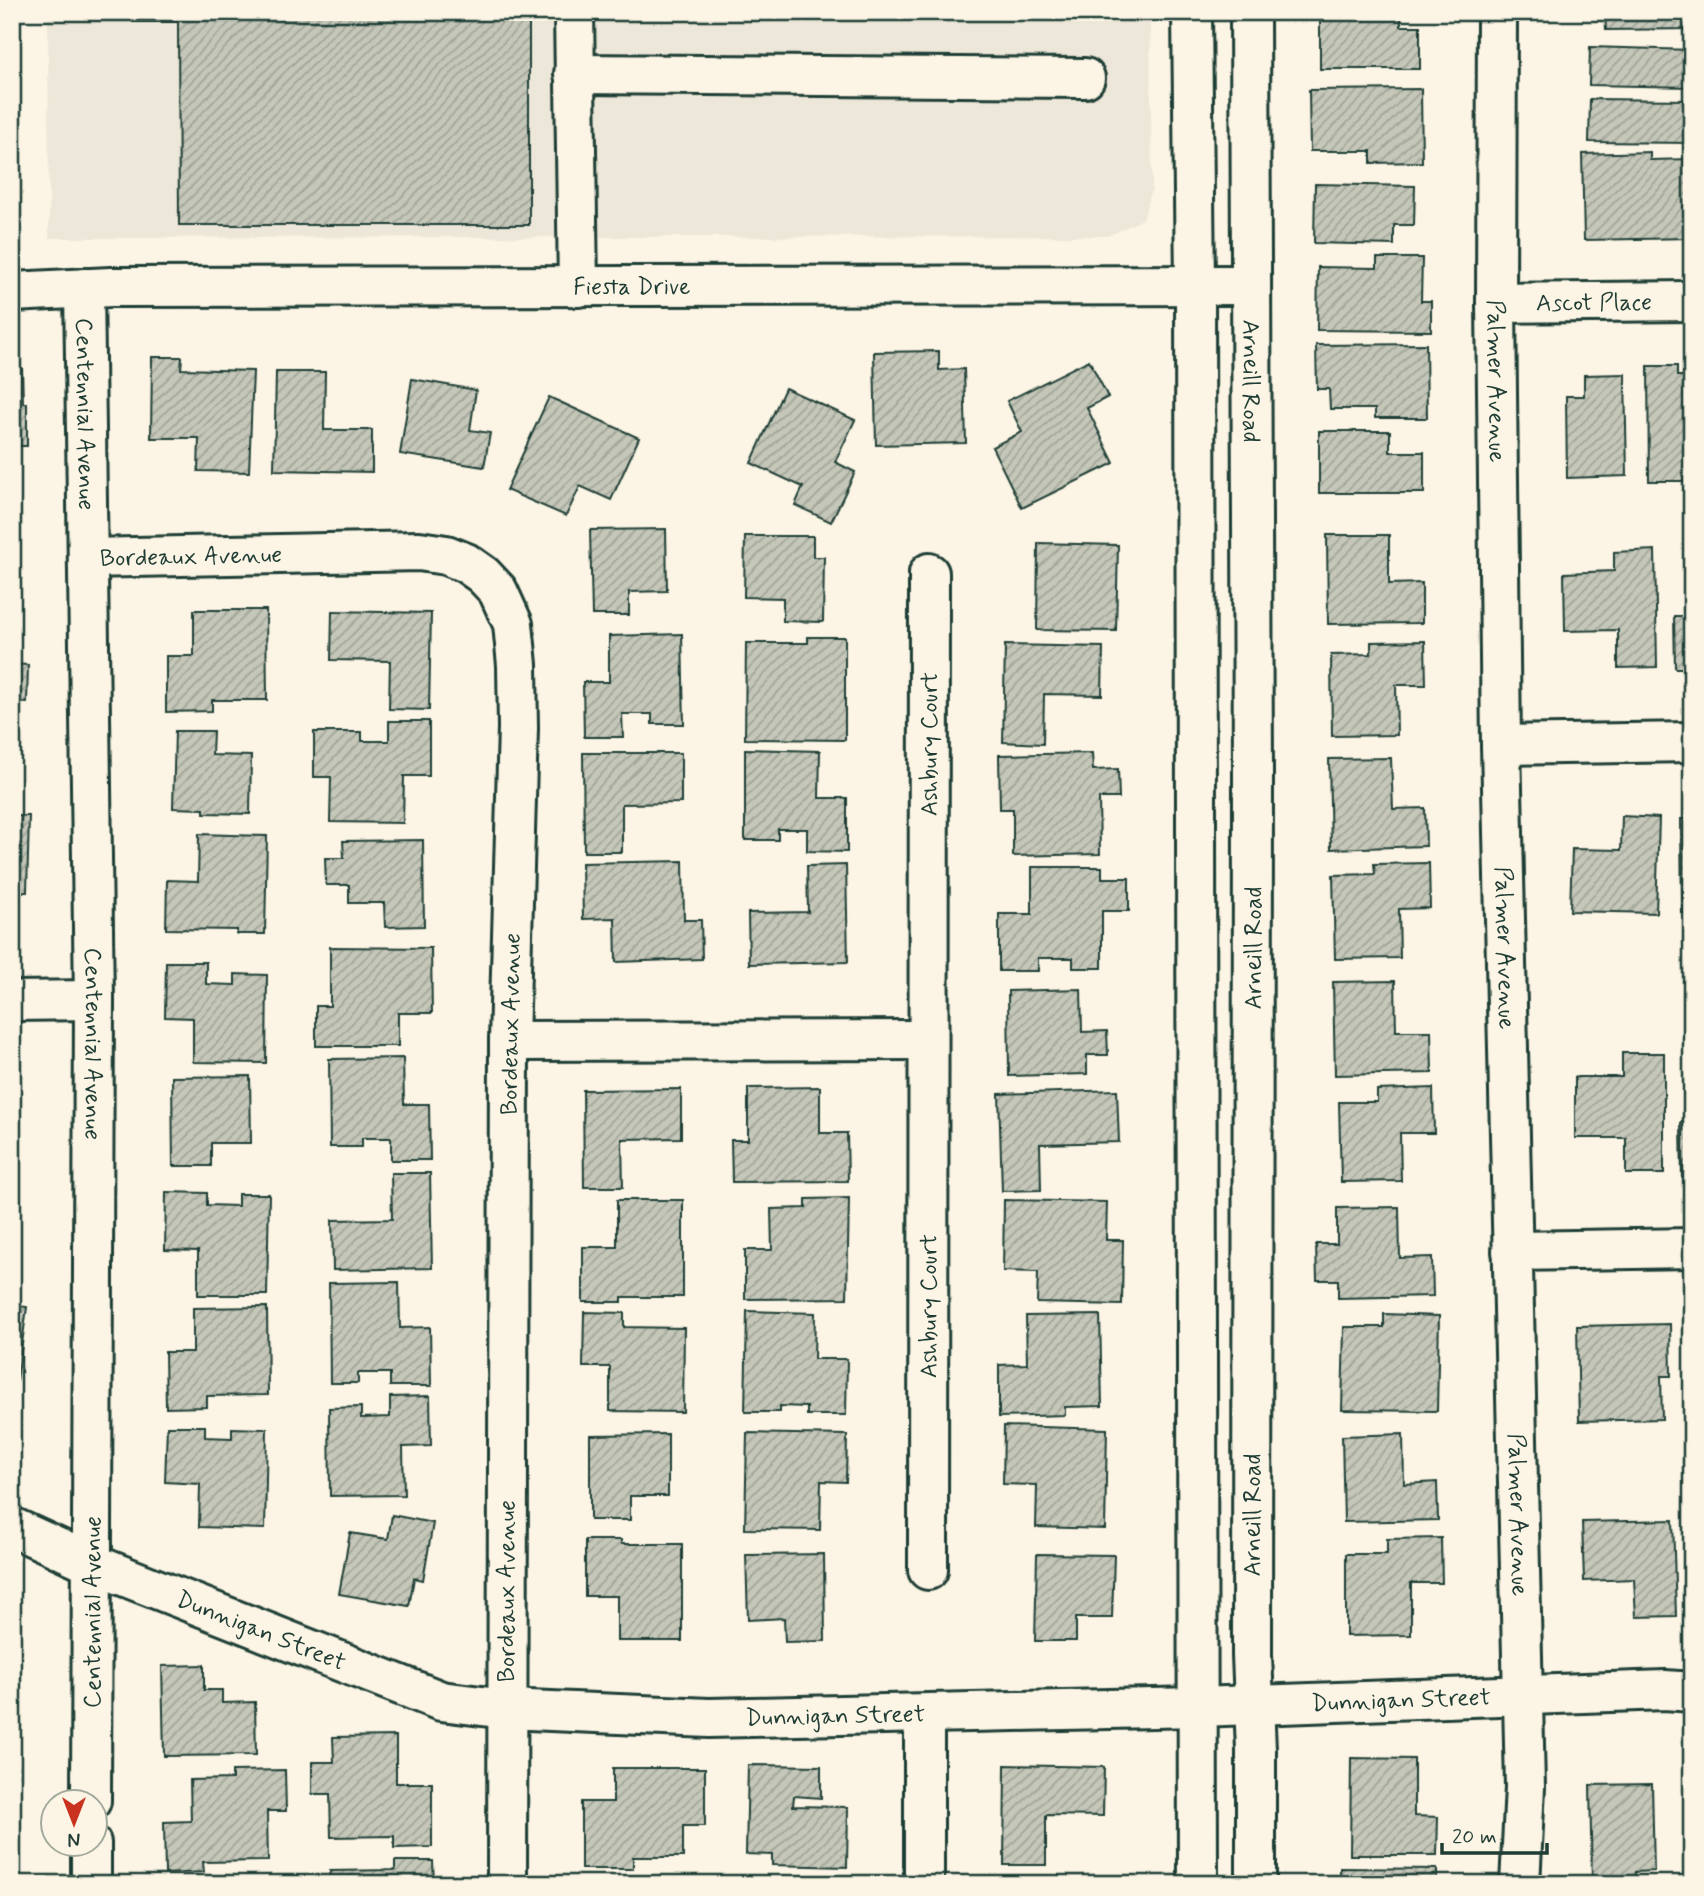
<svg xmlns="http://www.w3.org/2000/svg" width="1704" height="1896" font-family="Mynerve,sans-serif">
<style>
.built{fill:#ece7d8}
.building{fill:url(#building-hatch);stroke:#1f3d34;stroke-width:2}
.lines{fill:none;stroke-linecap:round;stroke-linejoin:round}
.minor-casing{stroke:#1f3d34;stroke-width:44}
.major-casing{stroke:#1f3d34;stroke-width:44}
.minor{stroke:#fcf5e5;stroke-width:38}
.major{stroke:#fcf5e5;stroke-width:38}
.labels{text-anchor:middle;stroke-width:7;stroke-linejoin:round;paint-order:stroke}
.street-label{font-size:24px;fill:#1f3d34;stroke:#fcf5e5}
</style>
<defs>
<pattern id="building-hatch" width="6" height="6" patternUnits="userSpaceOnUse" patternTransform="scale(1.75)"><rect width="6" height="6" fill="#c5c7b9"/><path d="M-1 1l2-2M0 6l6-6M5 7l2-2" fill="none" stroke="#9fa397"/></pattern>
</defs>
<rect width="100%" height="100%" fill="#fcf5e5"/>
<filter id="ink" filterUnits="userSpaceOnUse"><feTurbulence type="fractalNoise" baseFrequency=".0143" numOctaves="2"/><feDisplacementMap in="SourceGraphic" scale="14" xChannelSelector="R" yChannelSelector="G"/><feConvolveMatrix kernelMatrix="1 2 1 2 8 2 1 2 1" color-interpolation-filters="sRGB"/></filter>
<g filter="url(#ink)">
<polygon class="built" points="48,12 1150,12 1152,189 1143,219 1108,236 49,238"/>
<g class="building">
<polygon points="133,12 529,12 529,225 179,225 178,22 133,22"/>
<polygon points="1320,12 1401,12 1401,26 1420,26 1420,69 1320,69"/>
<polygon points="1605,12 1692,12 1692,29 1606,30"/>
<polygon points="1590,47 1692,50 1692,87 1589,85"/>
<polygon points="1421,89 1422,162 1371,163 1371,151 1310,151 1309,90"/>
<polygon points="1590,99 1692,100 1692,143 1589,142"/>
<polygon points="1650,152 1650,160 1692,159 1692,238 1584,240 1582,154"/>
<polygon points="1315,184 1415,186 1414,225 1394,225 1394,245 1314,243"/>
<polygon points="1377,258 1422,258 1421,301 1431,301 1431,331 1317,330 1318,267 1377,268"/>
<polygon points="1426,344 1427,418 1375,418 1375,409 1330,409 1329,389 1317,389 1316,345"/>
<polygon points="939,351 939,370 964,369 966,443 876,445 874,352"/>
<polygon points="152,357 182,357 181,369 253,371 249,472 198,471 199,438 151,438"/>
<polygon points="1089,360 1108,397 1087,408 1114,463 1022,508 992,447 1022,432 1007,401"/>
<polygon points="1648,366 1677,366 1677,376 1692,376 1692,481 1649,481"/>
<polygon points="12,368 22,368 23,403 27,403 27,446 12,446"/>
<polygon points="276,372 325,372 324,430 372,430 372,472 274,470"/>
<polygon points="1625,374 1627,476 1567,478 1566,396 1584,396 1584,375"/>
<polygon points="412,379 476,390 470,430 490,433 484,467 400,454"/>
<polygon points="785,388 855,420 835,462 855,472 831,522 795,505 803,487 751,463"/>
<polygon points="549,397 639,438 611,500 580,486 566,516 506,490"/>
<polygon points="1319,431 1390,431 1390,452 1424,452 1424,493 1319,493"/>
<polygon points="666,529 667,591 629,592 629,615 592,615 590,530"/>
<polygon points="1327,535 1389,535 1389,584 1422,583 1422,623 1328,624"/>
<polygon points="745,536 813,536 813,557 824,557 823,622 783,621 783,598 744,597"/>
<polygon points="1038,543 1118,545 1116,631 1037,630"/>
<polygon points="1655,550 1657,667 1618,668 1618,630 1565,631 1564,573 1614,571 1614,552"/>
<polygon points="1684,574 1692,574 1692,668 1675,668 1674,616 1685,616"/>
<polygon points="194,610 266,610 267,700 212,700 212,711 166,712 166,656 194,656"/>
<polygon points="332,611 431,613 429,710 389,709 390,661 331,660"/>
<polygon points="682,634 684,724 652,724 652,714 622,714 623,737 584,737 583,682 609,682 609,636"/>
<polygon points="808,637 845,637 845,740 745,739 746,643 808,643"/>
<polygon points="1425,641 1426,685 1396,685 1397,735 1332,736 1331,655 1371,654 1371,642"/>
<polygon points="1005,645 1103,647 1102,695 1044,694 1043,744 1003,742"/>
<polygon points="12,664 28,665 27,703 12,702"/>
<polygon points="389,721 429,721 429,776 404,776 403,823 330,822 331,777 314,777 314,732 362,732 362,741 389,741"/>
<polygon points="175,731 213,731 212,755 251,756 250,814 204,813 204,809 173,808"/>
<polygon points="745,749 820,751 819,798 847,798 847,852 807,851 807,829 778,829 778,840 745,840"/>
<polygon points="583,753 681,753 681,803 622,804 622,852 584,852"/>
<polygon points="1092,753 1093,770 1118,769 1119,798 1099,798 1100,854 1013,856 1013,809 1000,809 999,755"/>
<polygon points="1391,758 1393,809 1425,808 1426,846 1331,849 1329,759"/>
<polygon points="12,816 29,816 27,892 12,892"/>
<polygon points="1622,816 1659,818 1656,913 1570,911 1572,849 1621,850"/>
<polygon points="1681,819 1692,819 1692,913 1682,913"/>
<polygon points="199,834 267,836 265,934 237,934 237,930 166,929 167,880 198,881"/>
<polygon points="423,840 424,926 385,927 384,903 349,903 349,885 326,885 325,858 344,858 343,841"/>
<polygon points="683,861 684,920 701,920 702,959 616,962 615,918 583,919 582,863"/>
<polygon points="1429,863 1430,908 1399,909 1400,958 1335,959 1333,875 1375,874 1374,864"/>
<polygon points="846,865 848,962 749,964 748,913 808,912 807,866"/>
<polygon points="1032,867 1102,867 1102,878 1129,878 1129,911 1102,911 1102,968 1073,968 1073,958 1038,958 1038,971 999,971 999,914 1032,914"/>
<polygon points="330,947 431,948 432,1013 398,1013 398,1046 316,1046 316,1006 330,1006"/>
<polygon points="166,962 206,962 206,984 235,985 235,974 267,975 266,1063 193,1062 193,1018 165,1017"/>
<polygon points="1395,981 1396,1031 1431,1031 1432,1073 1335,1075 1333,982"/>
<polygon points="1081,989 1082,1032 1107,1031 1108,1055 1087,1055 1087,1074 1009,1076 1008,991"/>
<polygon points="1622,1053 1664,1053 1664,1174 1626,1174 1626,1138 1575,1138 1575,1077 1622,1077"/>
<polygon points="403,1058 404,1104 429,1104 430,1160 391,1160 391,1138 362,1138 362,1147 330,1147 329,1059"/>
<polygon points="12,1075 18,1075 20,1205 12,1205"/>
<polygon points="250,1076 251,1143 211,1143 211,1166 173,1166 172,1077"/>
<polygon points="820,1087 820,1133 847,1133 848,1181 732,1182 731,1140 748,1140 748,1088"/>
<polygon points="1433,1088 1434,1133 1400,1133 1401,1181 1341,1182 1339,1102 1377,1102 1377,1090"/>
<polygon points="681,1089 681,1138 622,1139 623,1187 584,1187 583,1090"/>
<polygon points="1117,1090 1119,1142 1040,1144 1041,1190 1002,1191 999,1094"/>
<polygon points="1681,1122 1692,1122 1692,1177 1682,1177"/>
<polygon points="391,1173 430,1173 432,1268 333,1270 332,1220 392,1219"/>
<polygon points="166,1192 207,1193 207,1205 238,1206 238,1194 269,1194 267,1295 198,1295 198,1251 165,1250"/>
<polygon points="849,1198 847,1298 745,1299 745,1250 772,1250 771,1209 806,1208 806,1199"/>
<polygon points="617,1200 683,1200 683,1297 622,1297 622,1302 583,1302 583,1247 617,1247"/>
<polygon points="1004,1200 1107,1202 1106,1240 1123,1240 1122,1305 1037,1303 1038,1272 1003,1271"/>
<polygon points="1399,1207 1400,1258 1432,1257 1433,1296 1338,1298 1338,1280 1317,1280 1316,1244 1337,1244 1337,1208"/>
<polygon points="399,1282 400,1328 430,1327 431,1386 390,1386 390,1373 358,1373 358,1383 330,1383 329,1283"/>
<polygon points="12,1305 27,1307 17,1381 12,1381"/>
<polygon points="267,1307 268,1395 207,1396 207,1407 166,1408 165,1352 193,1352 193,1308"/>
<polygon points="747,1311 815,1313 814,1359 847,1359 846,1415 807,1415 807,1407 780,1406 780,1412 745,1412"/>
<polygon points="584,1312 624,1313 624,1327 684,1328 683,1412 610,1411 610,1367 583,1367"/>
<polygon points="1384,1314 1439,1316 1437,1411 1342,1410 1344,1327 1384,1327"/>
<polygon points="1100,1315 1102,1406 1065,1407 1065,1415 999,1417 999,1365 1027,1364 1026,1316"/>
<polygon points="1670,1324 1671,1376 1661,1376 1662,1419 1579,1421 1577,1326"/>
<polygon points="1689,1325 1692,1325 1692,1418"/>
<polygon points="430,1396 431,1446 403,1447 404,1495 330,1496 329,1408 361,1407 361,1418 390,1417 390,1397"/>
<polygon points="167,1426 205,1426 205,1437 232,1438 232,1428 267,1429 265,1529 199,1527 200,1484 165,1482"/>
<polygon points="1004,1426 1107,1429 1105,1529 1036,1527 1037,1485 1003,1484"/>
<polygon points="747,1433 847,1435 846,1482 821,1481 820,1530 745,1529"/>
<polygon points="668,1434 668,1496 630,1496 630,1520 590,1520 590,1435"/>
<polygon points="1403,1434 1404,1484 1437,1482 1438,1520 1344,1522 1342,1436"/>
<polygon points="392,1515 433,1523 423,1580 414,1578 409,1606 339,1594 350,1533 388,1539"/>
<polygon points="1673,1520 1676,1616 1636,1617 1634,1579 1584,1581 1582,1522"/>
<polygon points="1441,1538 1442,1583 1411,1583 1411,1635 1346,1636 1346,1554 1387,1554 1387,1539"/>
<polygon points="585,1540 621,1540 621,1544 682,1544 682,1641 617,1641 617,1596 585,1596"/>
<polygon points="824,1554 825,1641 785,1642 784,1618 748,1620 746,1555"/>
<polygon points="1037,1554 1114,1555 1112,1618 1076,1618 1076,1641 1035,1641"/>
<polygon points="12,1605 18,1605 16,1676 12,1676"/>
<polygon points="204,1665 204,1690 222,1690 222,1703 255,1702 256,1755 164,1756 162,1666"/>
<polygon points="12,1723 18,1723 16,1812 12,1812"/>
<polygon points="396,1736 396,1783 432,1783 432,1847 394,1848 394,1836 331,1837 330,1794 312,1794 312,1762 334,1762 333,1737"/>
<polygon points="1351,1758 1414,1759 1414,1816 1438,1817 1437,1855 1350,1855"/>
<polygon points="748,1765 821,1766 821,1798 794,1796 793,1806 848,1807 847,1867 772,1865 772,1855 746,1854"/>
<polygon points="1005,1765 1104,1767 1103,1816 1046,1815 1046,1865 1004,1865"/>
<polygon points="613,1768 705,1768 705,1826 683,1826 683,1857 633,1857 633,1869 581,1869 581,1802 613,1802"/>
<polygon points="285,1770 286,1811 267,1811 268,1861 203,1862 204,1872 165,1874 164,1822 191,1821 190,1780 232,1779 232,1771"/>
<polygon points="1688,1778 1692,1778 1692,1883 1690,1883"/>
<polygon points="1652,1784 1654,1871 1635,1872 1635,1884 1592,1884 1590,1785"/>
<rect x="12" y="1832" width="4" height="52"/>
<polygon points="395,1861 433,1861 434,1884 331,1884 330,1871 395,1870"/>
<polygon points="1340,1868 1437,1869 1437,1884 1340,1884"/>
<polygon points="1099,1878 1099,1884 1034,1884 1033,1879"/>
</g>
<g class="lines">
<defs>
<g id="minor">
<polyline points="574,12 578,287"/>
<path id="s1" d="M1497 12 1496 303 1501 745 1525 1787 1520 1884"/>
<polyline points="574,74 1085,78"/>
<path id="s2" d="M84 288 94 1000 91 1801"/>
<path id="s3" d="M12 292 111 287 1251 285"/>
<path id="s4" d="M1496 303 1692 301"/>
<path id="s5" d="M88 558 419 551 446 555 466 563 483 575 498 591 513 624 517 665 518 728 509 1041 507 1884"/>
<polyline points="1501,745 1692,742"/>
<polyline points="12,1001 94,1000"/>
<polyline points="509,1041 927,1040"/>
<polyline points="1512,1251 1692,1248"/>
<path id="s6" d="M12 1527 93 1564 441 1701 506 1709 709 1718 1198 1707 1665 1690 1692 1692"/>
<path id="s7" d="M928 1570 929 573"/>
<polyline points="91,1884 91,1843"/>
<polyline points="924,1884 924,1714"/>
</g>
<g id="major">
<polyline points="1192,12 1195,285 1198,1884"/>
<path id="s8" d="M1250 12 1253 772 1252 1655 1256 1750V1884"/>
</g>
</defs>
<use href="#minor" class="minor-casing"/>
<use href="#major" class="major-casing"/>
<use href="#minor" class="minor"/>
<use href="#major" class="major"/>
</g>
</g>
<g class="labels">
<g class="street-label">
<text dy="8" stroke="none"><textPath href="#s3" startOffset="620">Fiesta Drive</textPath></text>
<text dy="8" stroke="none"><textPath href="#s4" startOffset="98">Ascot Place</textPath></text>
<text dy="8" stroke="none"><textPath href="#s8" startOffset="369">Arneill Road</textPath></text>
<text dy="8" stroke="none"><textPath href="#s1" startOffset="369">Palmer Avenue</textPath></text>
<text dy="8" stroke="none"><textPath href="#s2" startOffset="126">Centennial Avenue</textPath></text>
<text dy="8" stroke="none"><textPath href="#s5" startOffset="103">Bordeaux Avenue</textPath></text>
<text dy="8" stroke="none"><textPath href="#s7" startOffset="826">Ashbury Court</textPath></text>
<text transform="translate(1253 948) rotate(-90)" y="8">Arneill Road</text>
<text dy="8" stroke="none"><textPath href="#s1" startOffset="936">Palmer Avenue</textPath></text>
<text transform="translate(510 1024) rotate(-89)" y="8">Bordeaux Avenue</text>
<text dy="8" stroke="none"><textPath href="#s2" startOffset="756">Centennial Avenue</textPath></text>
<text dy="8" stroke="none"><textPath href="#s7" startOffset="264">Ashbury Court</textPath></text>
<text transform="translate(1252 1515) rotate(-90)" y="8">Arneill Road</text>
<text dy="8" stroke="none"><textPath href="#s1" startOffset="1503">Palmer Avenue</textPath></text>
<text transform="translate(506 1591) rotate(-90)" y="8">Bordeaux Avenue</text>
<text transform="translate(92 1612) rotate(-90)" y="8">Centennial Avenue</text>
<text dy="8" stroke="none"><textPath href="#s6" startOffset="270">Dunnigan Street</textPath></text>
<text dy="8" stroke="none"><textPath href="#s6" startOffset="1424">Dunnigan Street</textPath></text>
<text dy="8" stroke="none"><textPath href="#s6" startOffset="858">Dunnigan Street</textPath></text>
</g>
</g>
<rect width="1704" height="1896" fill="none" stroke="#fcf5e5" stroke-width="42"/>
<rect x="21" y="21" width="1662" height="1854" fill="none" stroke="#1f3d34" stroke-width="2.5" filter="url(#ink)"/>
<g transform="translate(74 1823) rotate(180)"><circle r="33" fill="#fcf5e5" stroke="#a4ab9e" stroke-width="2"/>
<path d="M0-5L12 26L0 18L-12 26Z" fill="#c8321e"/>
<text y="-10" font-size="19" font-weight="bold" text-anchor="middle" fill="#1f3d34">N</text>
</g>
<path d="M1442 1843v10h105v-10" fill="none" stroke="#1f3d34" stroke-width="3.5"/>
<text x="1452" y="1843" font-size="21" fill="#1f3d34" stroke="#fcf5e5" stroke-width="5" paint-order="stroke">20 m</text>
</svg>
